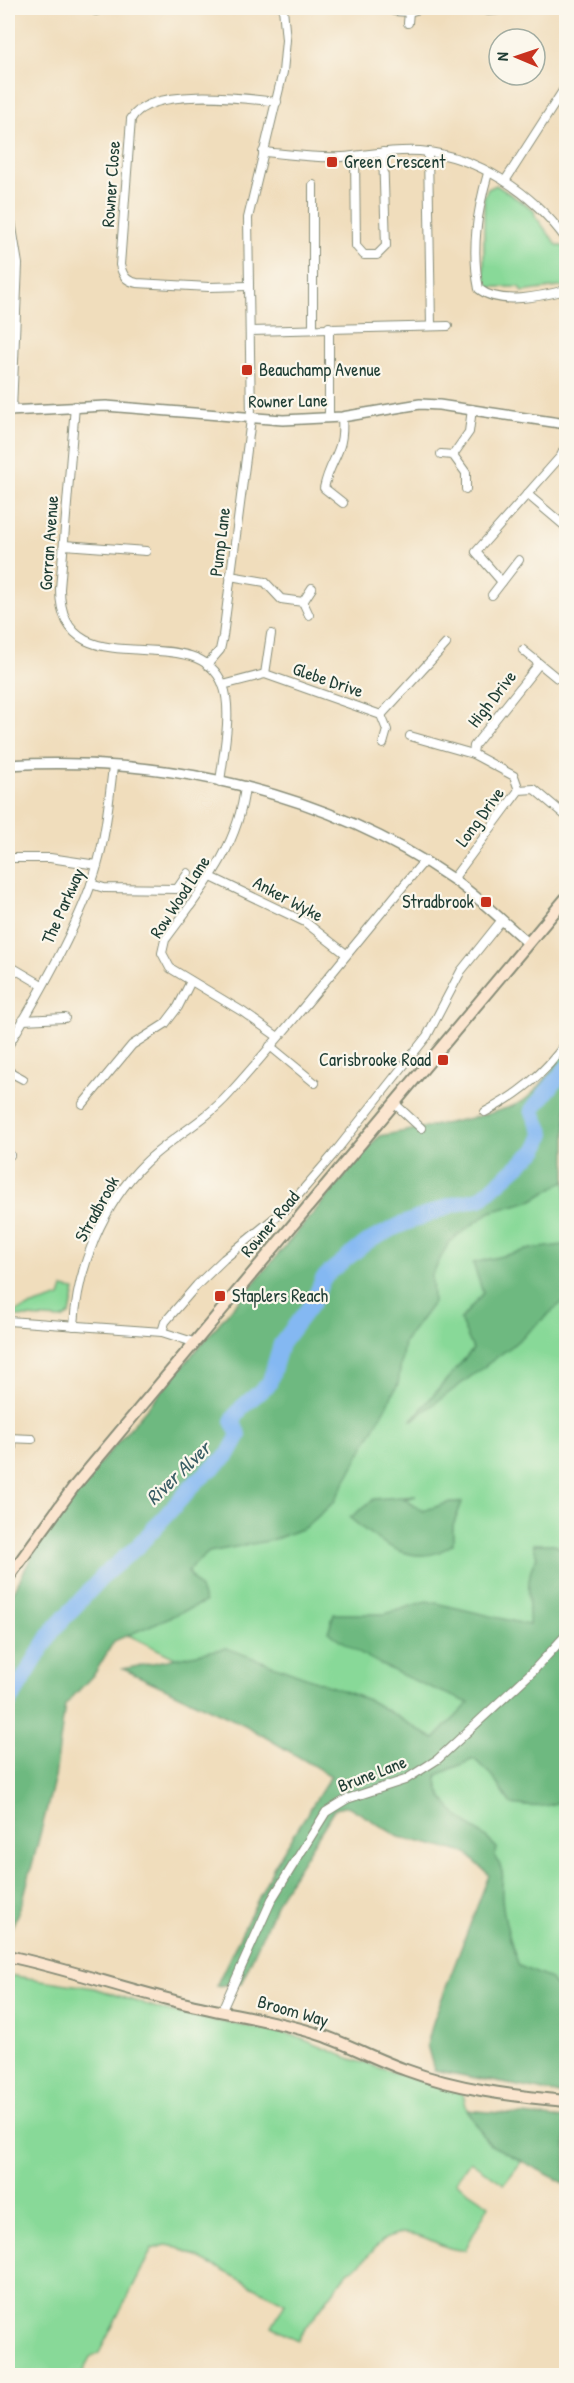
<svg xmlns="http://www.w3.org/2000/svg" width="574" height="2383" font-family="'Patrick Hand',sans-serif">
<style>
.green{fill:#88d998;stroke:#548b66;stroke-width:1.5}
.forest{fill:#6eb980;stroke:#467b5a;stroke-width:1.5}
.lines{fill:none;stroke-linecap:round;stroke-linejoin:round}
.river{stroke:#84b8f2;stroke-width:16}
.minor-casing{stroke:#888d78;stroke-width:10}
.tertiary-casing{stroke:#888d78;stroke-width:12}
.secondary-casing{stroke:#888d78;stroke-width:14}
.minor{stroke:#fff;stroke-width:8}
.tertiary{stroke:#fff;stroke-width:9}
.secondary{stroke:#fbe5cf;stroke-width:10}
.poi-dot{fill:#c8321e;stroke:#fbf7ec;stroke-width:2}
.labels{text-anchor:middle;stroke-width:4.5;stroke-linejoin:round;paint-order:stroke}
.poi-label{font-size:18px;fill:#1f3d34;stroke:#fbf7ec;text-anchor:start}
.street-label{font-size:18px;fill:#1f3d34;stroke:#fbf7ec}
.water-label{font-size:20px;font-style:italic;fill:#385c64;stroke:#fbf7ec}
</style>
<rect width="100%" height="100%" fill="#fbf7ec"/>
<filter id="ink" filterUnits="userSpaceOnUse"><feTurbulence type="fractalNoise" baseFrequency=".0167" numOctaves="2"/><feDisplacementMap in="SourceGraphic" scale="12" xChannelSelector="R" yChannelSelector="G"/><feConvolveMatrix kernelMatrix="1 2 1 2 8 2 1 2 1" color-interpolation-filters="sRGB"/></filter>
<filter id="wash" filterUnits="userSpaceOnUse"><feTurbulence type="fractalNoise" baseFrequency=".008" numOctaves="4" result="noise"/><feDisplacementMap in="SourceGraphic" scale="24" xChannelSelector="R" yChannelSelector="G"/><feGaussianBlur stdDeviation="1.35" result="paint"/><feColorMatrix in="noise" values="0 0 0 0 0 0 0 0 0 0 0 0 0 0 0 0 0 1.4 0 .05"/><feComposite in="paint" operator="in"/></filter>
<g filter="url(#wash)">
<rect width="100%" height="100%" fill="#f0ddbc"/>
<g class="green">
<polygon points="496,185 534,210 535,216 557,245 565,247 566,286 522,292 519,287 492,287 492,292 482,285 479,276 484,274 484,197 488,189"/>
<polygon points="566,1095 566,2082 429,2043 494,1875 367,1752 69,1606"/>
<polygon points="63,1288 75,1290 70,1314 62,1319 8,1316 8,1311 14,1312 60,1297"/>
<path d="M8 1975 94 1988 170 2012 292 2035 351 2059 463 2094 467 2110 489 2144 522 2161 504 2184 470 2161 455 2182 489 2205 465 2250C442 2252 423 2229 397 2234 375 2238 369 2263 349 2270L297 2340 272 2326 285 2303 178 2247 166 2245 152 2249 99 2353 90 2357 81 2375H8Z"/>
</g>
<g class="forest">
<path d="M566 1047V1180L533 1200 490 1212 449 1242 432 1275 433 1303 404 1342 398 1384 334 1502 306 1527 273 1540 209 1552 187 1571 199 1587 205 1602 114 1641 95 1673 65 1705 55 1777 23 1900 12 1927 8 1929V1603L48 1524 379 1136C408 1130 508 1115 527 1098 543 1085 555 1065 566 1047Z"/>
<polygon points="563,1245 566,1246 566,1299 512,1346 411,1421 473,1349 460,1320 483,1293 473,1263 531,1249"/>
<path d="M416 1496 404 1499 423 1511 450 1502H462L453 1526V1544C417 1572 378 1542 350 1518L374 1499Z"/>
<path d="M533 1544H554L566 1552V1796C553 1810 530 1807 511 1804L491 1775 474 1759 437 1775C435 1810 476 1825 497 1848L495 1855C507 1879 501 1873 502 1896 503 1920 511 1944 519 1966L551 1979 566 2003V2095L434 2070 427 2045 434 2019 489 1875 466 1853 399 1837 348 1806 335 1809 280 1896 241 1983 216 1986 274 1866 331 1776 245 1725 123 1669 226 1648 371 1701 434 1739 469 1703C416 1682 376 1666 328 1632L334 1614H385L427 1601 529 1625C530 1605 524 1575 537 1557Z"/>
<polygon points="467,2110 566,2119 566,2184 489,2144"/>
</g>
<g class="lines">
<polyline class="river" points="8,1704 53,1630 105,1574 138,1546 197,1481 228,1455 239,1435 232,1421 242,1407 269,1384 281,1344 313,1302 323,1279 331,1271 367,1242 398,1226 452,1205 480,1199 537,1149 543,1134 532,1110 566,1068"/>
</g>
</g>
<g filter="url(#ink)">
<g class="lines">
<defs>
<g id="minor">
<polyline points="87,8 96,11 106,8"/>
<polyline points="475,8 488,11 522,8"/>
<polyline points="394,11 409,12 423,8"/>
<polyline points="408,23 409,12"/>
<path d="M263 152C289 154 316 159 342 157 368 155 393 149 420 151 478 156 533 193 566 239"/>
<polyline points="428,152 431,326"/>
<polyline points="355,156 356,246 364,255 377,255 386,246 383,152"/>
<path d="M488 173C477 212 471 249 479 289 500 306 542 296 566 290"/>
<polyline points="505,181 566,86"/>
<polyline points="313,185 313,327"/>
<polyline points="8,203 18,264 12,410"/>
<path d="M248 286 209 287 137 283C126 281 123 276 120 265L131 119C149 86 244 98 277 102"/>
<polyline points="329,327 329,417"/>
<polyline points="251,331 448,326"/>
<path d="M75 406 60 589C60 693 195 614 223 685 233 710 223 756 220 782"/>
<path d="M342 417C345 454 331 456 324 488L343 503"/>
<polyline points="441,454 453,455 466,473 466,489"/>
<polyline points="453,455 469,432 472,409"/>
<polyline points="527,494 566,527"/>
<polyline points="64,545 146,551"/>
<polyline points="230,576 265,582 281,599 303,602 309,615"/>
<polyline points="502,582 476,552 561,456 566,445"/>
<polyline points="492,595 519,560"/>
<polyline points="303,602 312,588"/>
<polyline points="523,650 557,678"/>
<polyline points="207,665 220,650 223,636 251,419 248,218 283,72 286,40 283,8"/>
<polyline points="265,674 271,634"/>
<polyline points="223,685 265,674 381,715 387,730 383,744"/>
<polyline points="381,715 446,644"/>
<polyline points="410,736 473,754 514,776 519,790"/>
<polyline points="473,754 474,746 539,664"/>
<path d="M245 786C239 848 200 892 165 940L162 953 170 968 243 1012 278 1037"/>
<polyline points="8,858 50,858 97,865"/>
<polyline points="211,877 305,922 346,954"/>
<polyline points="453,879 519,790 534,789 566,816"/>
<polyline points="91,884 104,888 177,889 188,873"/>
<polyline points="8,965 42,985"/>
<polyline points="23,1020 65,1018"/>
<path d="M8 1046C39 995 81 922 97 866 106 834 109 800 113 767"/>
<polyline points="270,1046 315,1083"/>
<polyline points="8,1071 23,1079"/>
<polyline points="394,1103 421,1128"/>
<polyline points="83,1104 132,1045 165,1024 178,1007 191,981"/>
<path d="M485 1112C519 1094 544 1074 566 1043"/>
<polyline points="8,1155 10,1155"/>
<polyline points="8,1321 162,1332 193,1342"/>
<path d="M74 1326C77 1268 103 1204 145 1163 171 1138 205 1121 229 1094 297 1019 359 938 425 860"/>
<polyline points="162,1332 165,1322 197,1285 224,1259 288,1207 332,1156 427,1036 461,971 501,921"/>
<polyline points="8,1438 32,1439"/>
<polyline points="12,1438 12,1453"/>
<polyline points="222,2010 272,1899 326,1812 347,1799 405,1780 438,1759 533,1671 566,1635"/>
</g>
<g id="tertiary">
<polyline points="8,411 106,406 283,420 342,417 420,404 439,405 566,424"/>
<path d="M8 765C162 756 322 790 451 878 478 896 502 921 527 942"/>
</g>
<g id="secondary">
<polyline points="8,1578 73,1488 566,898"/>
<path d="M8 1956C64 1968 119 1987 175 2001 224 2014 273 2019 321 2035 350 2045 377 2060 406 2070 457 2089 512 2096 566 2101"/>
</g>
</defs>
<use href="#minor" class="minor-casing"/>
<use href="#tertiary" class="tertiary-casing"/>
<use href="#secondary" class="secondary-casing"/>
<use href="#minor" class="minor"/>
<use href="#tertiary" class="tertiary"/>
<use href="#secondary" class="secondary"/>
</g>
</g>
<g class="poi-dot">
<rect x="326" y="156" width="12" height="12" rx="3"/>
<rect x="241" y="364" width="12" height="12" rx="3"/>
<rect x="480" y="896" width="12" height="12" rx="3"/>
<rect x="437" y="1054" width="12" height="12" rx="3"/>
<rect x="214" y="1290" width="12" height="12" rx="3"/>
</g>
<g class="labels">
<g class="poi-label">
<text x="344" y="168">Green Crescent</text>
<text x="259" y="376">Beauchamp Avenue</text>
<text x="474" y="908" text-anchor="end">Stradbrook</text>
<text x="431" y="1066" text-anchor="end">Carisbrooke Road</text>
<text x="232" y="1302">Staplers Reach</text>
</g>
<g class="street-label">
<text transform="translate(111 184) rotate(-86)" y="6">Rowner Close</text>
<text transform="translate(288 401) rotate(-1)" y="6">Rowner Lane</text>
<text transform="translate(220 542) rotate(-83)" y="6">Pump Lane</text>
<text transform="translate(49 543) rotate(-86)" y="6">Gorran Avenue</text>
<text transform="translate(328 680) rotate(19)" y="6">Glebe Drive</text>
<text transform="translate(492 699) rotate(-52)" y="6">High Drive</text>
<text transform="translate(480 817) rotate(-54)" y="6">Long Drive</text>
<text transform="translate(180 897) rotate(-57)" y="6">Row Wood Lane</text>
<text transform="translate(288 899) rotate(28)" y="6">Anker Wyke</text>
<text transform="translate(63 906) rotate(-66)" y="6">The Parkway</text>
<text transform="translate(97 1209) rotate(-61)" y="6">Stradbrook</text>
<text transform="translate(270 1224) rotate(-50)" y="6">Rowner Road</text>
<text transform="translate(372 1774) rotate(-21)" y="6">Brune Lane</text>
<text transform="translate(293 2011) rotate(16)" y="6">Broom Way</text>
</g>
<g class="water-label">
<text transform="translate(178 1473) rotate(-44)" y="7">River Alver</text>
</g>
</g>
<rect width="574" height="2383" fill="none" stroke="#fbf7ec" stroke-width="30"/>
<g transform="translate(517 57) rotate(272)"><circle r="28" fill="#fbf7ec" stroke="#a3ada2" stroke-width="1.5"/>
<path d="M0-4.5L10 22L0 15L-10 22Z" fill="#c8321e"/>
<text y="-9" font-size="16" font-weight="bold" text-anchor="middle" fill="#1f3d34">N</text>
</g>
</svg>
